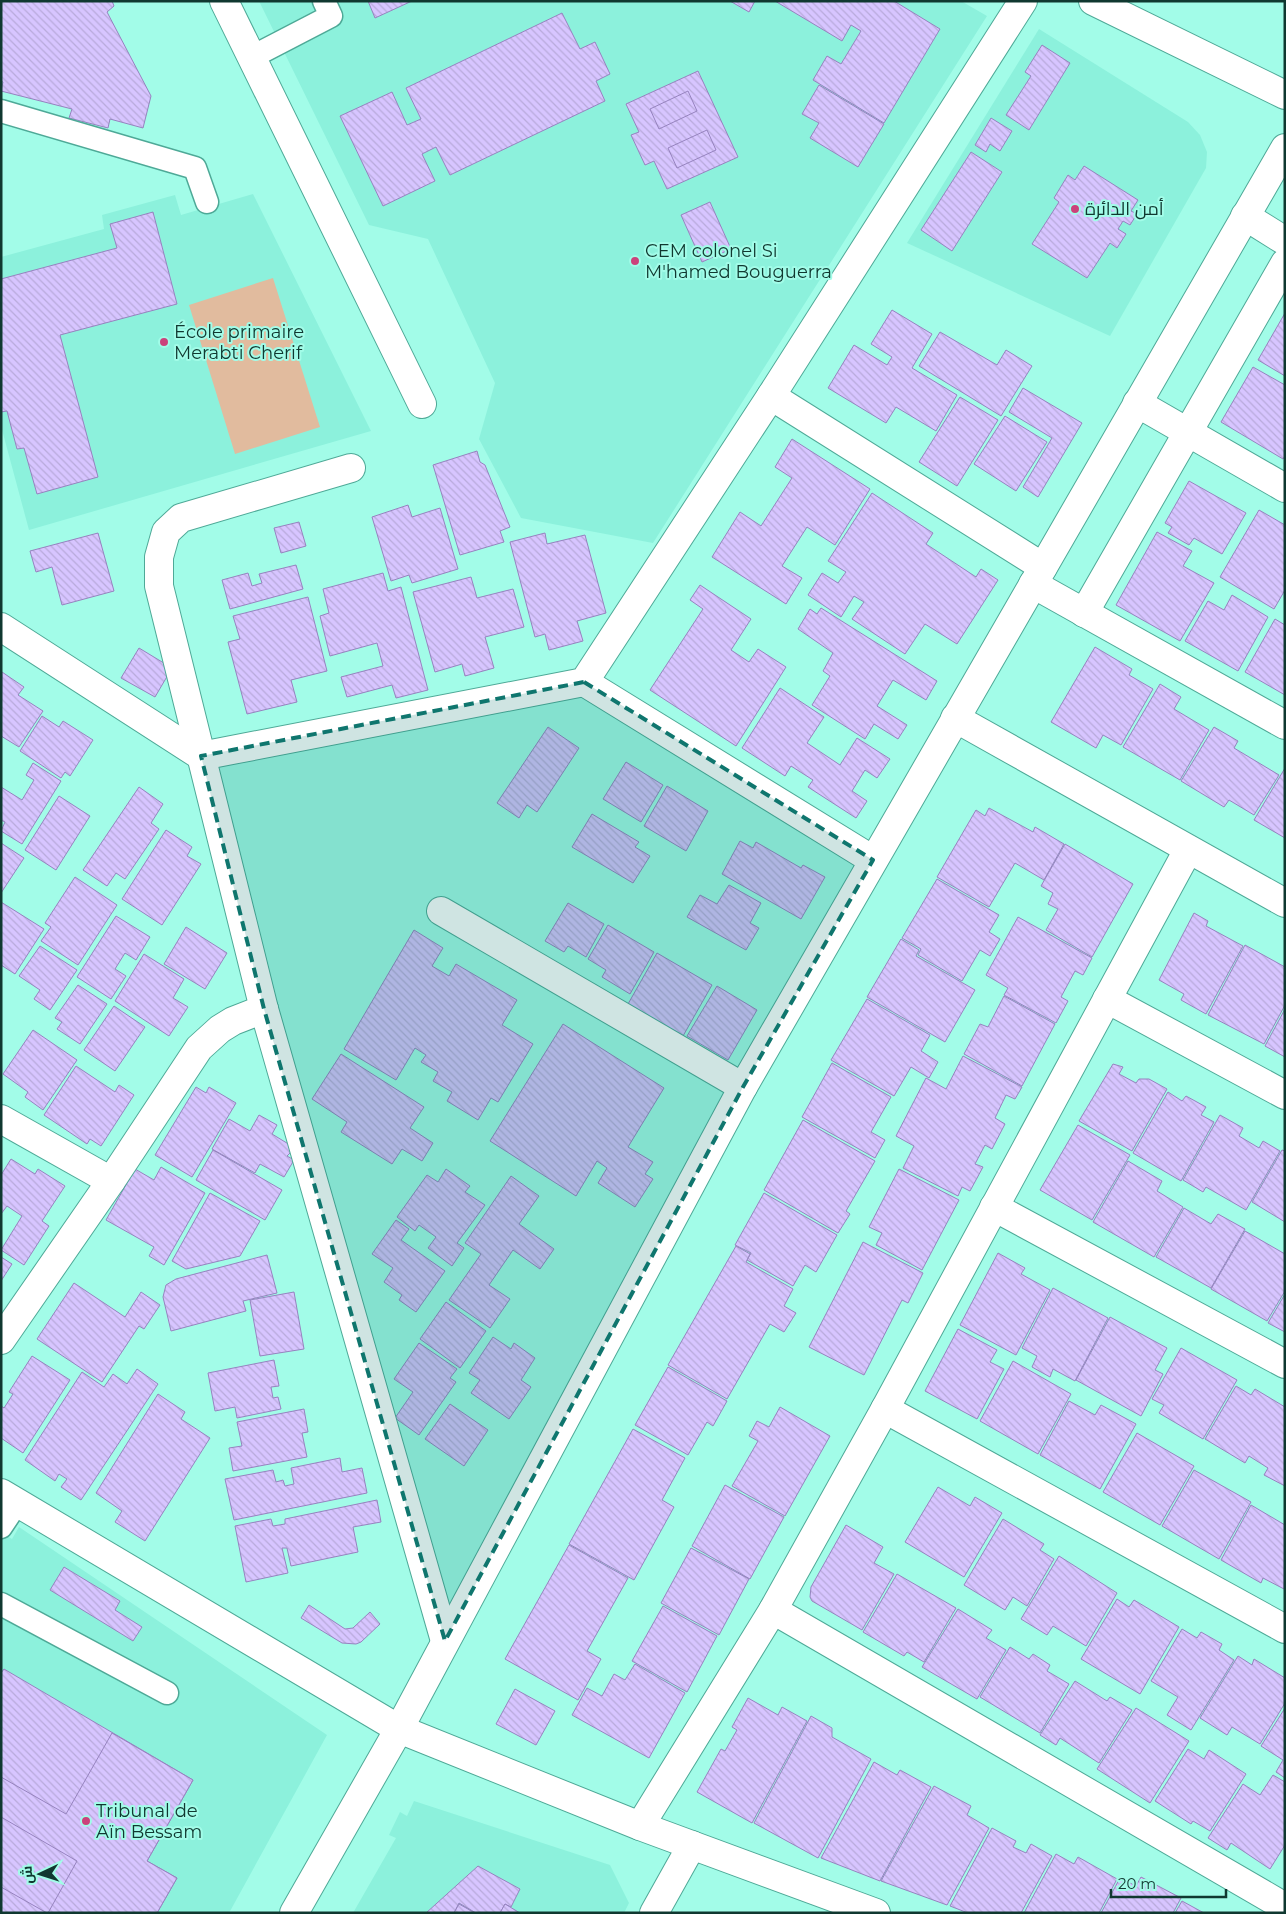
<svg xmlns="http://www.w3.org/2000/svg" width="1286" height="1914" font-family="Montserrat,Cairo,sans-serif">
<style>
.built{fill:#8cf1dc}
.pitch{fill:#e1bb9e}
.building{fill:url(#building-back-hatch);stroke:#9683bf}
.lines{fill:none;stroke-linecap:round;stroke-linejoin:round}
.lane-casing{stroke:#4ea997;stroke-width:25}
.street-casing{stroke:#4ea997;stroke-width:30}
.secondary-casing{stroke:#4ea997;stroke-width:30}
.lane{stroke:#fff;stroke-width:22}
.street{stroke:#fff;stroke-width:28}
.secondary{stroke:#fff;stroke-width:28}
.marked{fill:#0f766e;fill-opacity:0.2;stroke:#0f766e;stroke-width:4;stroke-dasharray:10 6;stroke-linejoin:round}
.poi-dot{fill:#cb427b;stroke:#a2fce8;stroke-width:2}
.labels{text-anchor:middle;stroke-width:4;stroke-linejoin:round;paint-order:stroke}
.poi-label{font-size:18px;fill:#103830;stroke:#a2fce8;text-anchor:start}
</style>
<defs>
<pattern id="building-back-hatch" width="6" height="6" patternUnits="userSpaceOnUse" patternTransform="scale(1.25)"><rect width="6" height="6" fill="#d7c5ff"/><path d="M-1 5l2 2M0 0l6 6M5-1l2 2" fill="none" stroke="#b8aadb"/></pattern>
</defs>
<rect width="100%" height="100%" fill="#a2fce8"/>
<g class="built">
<polygon points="259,1 961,1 987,16 653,543 521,518 479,439 495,383 428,239 369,225"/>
<polygon points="1039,29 1188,122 1200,135 1207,152 1206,168 1110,336 907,243"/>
<polygon points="253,194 371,431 29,530 1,426 1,257 104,229 102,215 175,195 181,215"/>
<polygon points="19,1527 327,1735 229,1913 1,1913 1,1532 12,1539"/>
<polygon points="414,1801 610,1865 629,1903 624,1913 353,1913 396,1838 389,1835 400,1812 407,1816"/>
</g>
<polygon class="pitch" points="273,278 320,427 235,454 189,305"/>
<g class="building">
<polygon points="1,1 112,1 114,6 107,12 151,96 143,128 110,119 108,128 69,118 72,109 1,91 3,82 1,81"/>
<polygon points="368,1 412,1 375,18"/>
<polygon points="730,1 755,1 749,12"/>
<polygon points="775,1 894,1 940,29 884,123 813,80 827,56 841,64 861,31 851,25 842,41"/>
<polygon points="562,13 580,49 595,42 610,74 596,81 605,101 450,175 436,147 422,154 435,181 383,206 340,116 392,92 407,125 421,119 406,88"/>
<polygon points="1042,45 1070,63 1029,130 1006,115 1031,76 1025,72"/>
<polygon points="698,71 738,157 667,189 654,161 645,165 631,135 639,132 626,104"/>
<polygon points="819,85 884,124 858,167 810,138 819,123 802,114"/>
<polygon points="688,91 697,111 659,129 650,109"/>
<polygon points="991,118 1012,131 1000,151 990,144 986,152 975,145"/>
<polygon points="707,130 716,150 677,168 668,148"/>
<polygon points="971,152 1002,172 952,251 921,230"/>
<polygon points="1084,166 1138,200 1131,211 1137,214 1130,225 1123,221 1118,229 1126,234 1117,248 1110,243 1087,278 1032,244 1059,202 1054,198 1068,175 1075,180"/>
<polygon points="710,202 731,249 702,262 681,215"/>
<polygon points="153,212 177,304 60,335 98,477 37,494 24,448 17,449 7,411 1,412 1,279 117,248 110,224"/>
<polygon points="892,310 932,334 912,368 957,395 936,431 896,407 886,423 828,388 854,345 887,365 892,357 871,344"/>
<polygon points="1285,313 1285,376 1258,360"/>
<polygon points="940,332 997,365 1006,350 1032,366 1001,416 919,366"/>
<polygon points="1253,367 1285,385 1285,456 1283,459 1221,422"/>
<polygon points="1023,388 1082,423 1038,497 1023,487 1052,438 1009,412"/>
<polygon points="960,397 998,420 957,486 919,462"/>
<polygon points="1005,416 1047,442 1016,491 974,464"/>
<polygon points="792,439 870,489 835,545 807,527 782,566 802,578 786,604 712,557 740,512 761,526 792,478 775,467"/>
<polygon points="477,451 480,462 485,465 510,527 500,531 504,542 460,555 433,465"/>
<polygon points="1189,481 1246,513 1222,554 1194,538 1189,545 1168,533 1172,527 1165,523"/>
<polygon points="872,493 933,533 926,544 976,577 981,569 998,580 957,644 925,624 905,654 852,619 864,602 854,596 841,617 808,595 822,573 838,583 846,572 828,561"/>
<polygon points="408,505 412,517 440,508 458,569 412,583 409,575 391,581 372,517"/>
<polygon points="1259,510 1285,525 1285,590 1274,609 1220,577"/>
<polygon points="299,522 306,546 281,553 274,528"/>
<polygon points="1157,532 1192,551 1183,566 1214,583 1180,641 1116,605"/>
<polygon points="98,533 114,591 62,605 52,567 36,572 30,551"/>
<polygon points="545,533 547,544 585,535 606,613 577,621 583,641 549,650 545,634 535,637 510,542"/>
<polygon points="296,565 303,589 230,609 222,580 248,573 252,586 262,583 259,574"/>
<polygon points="383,573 388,591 401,587 428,690 396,698 392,685 347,697 341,677 383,666 377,643 330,656 320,616 329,613 323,589"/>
<polygon points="471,577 477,598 513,589 524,627 485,637 494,668 465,676 462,664 435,672 413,592"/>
<polygon points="700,585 751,619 731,650 749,662 758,649 786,667 736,746 650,690 703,609 690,600"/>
<polygon points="1232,595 1268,617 1238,671 1185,641 1208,601 1224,610"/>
<polygon points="308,597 327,671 291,680 297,702 247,714 228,642 240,639 233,616"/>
<polygon points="821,608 937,681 926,700 893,680 877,706 907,725 898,739 874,724 865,739 812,705 830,676 823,671 833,653 798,629 810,609 817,614"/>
<polygon points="1275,619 1285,625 1285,695 1245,672"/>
<polygon points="1095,647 1132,669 1129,675 1153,689 1121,745 1103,735 1096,748 1051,722"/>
<polygon points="139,648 172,668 155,697 121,678"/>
<polygon points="2,672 24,687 18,695 43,711 19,747 1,736"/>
<polygon points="1160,684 1181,697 1174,709 1209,730 1180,780 1123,747"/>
<polygon points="780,688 824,717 807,743 840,765 857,738 890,759 877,778 865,770 852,791 867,801 856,818 808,787 813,780 791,766 785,776 742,748"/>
<polygon points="42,716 59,727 63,721 93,740 70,776 65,772 61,778 20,751"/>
<polygon points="548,727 579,748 537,812 527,805 519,818 497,803"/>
<polygon points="1214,727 1238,741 1234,748 1279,775 1254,815 1229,800 1224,807 1181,781"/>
<polygon points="626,762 663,785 641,822 603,799"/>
<polygon points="33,763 61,781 22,844 1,831 5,822 1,820 1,787 22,800 34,780 26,775"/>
<polygon points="1285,768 1285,838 1254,820"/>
<polygon points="667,786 708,811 686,851 644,826"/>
<polygon points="139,787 163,804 151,823 159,829 125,879 116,873 107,886 83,870"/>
<polygon points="59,796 90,816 56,870 25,850"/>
<polygon points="989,808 1033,832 1035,827 1064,844 1044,880 1015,863 989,907 937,877 976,810 985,816"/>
<polygon points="592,814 639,842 635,847 650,856 633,883 572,847"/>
<polygon points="166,830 192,847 187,856 201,864 162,925 122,899"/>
<polygon points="740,841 753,848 756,842 801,868 803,865 825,877 801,919 722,874"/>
<polygon points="1,843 24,858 1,893"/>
<polygon points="1065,844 1133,884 1092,957 1046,930 1058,909 1048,904 1053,893 1041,886"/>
<polygon points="75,877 117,905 78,965 41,941 51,927 45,923"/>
<polygon points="937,879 999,915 989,932 1000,939 990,956 980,950 962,981 918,955 921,949 902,938"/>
<polygon points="729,885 761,903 750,923 759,928 746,950 687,917 700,895 717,904"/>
<polygon points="1,902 44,929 15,974 1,965"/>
<polygon points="568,903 604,924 586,957 568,946 564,952 545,941"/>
<polygon points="1194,913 1208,921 1206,926 1243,946 1206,1014 1181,1000 1184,994 1159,980"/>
<polygon points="116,916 150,937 136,960 125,953 115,969 126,976 111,999 77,977"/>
<polygon points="1018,917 1092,958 1083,975 1075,971 1061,997 1068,1001 1056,1023 1004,995 1008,988 986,975"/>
<polygon points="608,925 654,952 630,994 602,977 606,970 588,959"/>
<polygon points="186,927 227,953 205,989 164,964"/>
<polygon points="414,930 443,948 432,966 449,976 456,964 517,1000 502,1025 533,1044 498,1102 491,1098 478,1120 447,1101 452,1092 433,1081 438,1072 421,1062 426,1055 415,1048 396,1080 344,1049"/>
<polygon points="901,939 919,950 916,956 975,990 945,1042 867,997"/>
<polygon points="1245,945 1285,967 1285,1005 1264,1044 1208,1015"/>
<polygon points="40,946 77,970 50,1010 34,999 40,990 19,976"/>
<polygon points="657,953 712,985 683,1036 628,1004"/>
<polygon points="144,954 184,979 173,998 188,1007 169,1036 115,1001"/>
<polygon points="78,985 107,1004 80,1044 57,1029 62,1022 55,1018"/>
<polygon points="717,986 757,1010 728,1060 687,1036"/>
<polygon points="1004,996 1055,1024 1022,1086 964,1054 980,1024 988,1027"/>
<polygon points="867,999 930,1035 921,1051 938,1062 929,1078 911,1067 894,1096 831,1060"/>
<polygon points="114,1006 145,1027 115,1071 84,1050"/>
<polygon points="1285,1009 1285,1057 1265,1046"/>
<polygon points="563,1024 664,1088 628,1147 653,1162 645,1174 653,1179 635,1207 598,1183 607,1168 597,1161 576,1196 490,1141"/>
<polygon points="33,1030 77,1060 43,1110 25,1097 28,1092 3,1074"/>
<polygon points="341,1054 424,1107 410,1128 433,1143 422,1161 402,1149 392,1164 341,1132 347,1122 312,1099"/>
<polygon points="963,1056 1022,1087 1015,1099 1006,1095 995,1118 1005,1124 992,1149 985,1145 975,1164 983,1167 970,1191 962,1187 958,1196 903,1168 914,1146 896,1136 926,1078 946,1089"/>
<polygon points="832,1063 891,1097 871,1132 885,1140 875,1158 802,1117"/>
<polygon points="1113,1064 1123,1067 1119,1074 1136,1083 1139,1079 1149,1079 1167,1089 1132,1151 1079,1121"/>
<polygon points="76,1066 115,1092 119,1085 134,1095 101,1146 90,1139 87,1144 44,1115"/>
<polygon points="196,1087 206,1093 209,1087 236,1103 192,1177 155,1155"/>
<polygon points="1168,1092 1182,1101 1186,1096 1206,1107 1201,1115 1214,1122 1181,1181 1133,1153"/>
<polygon points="259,1115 277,1125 272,1134 295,1148 287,1156 294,1160 284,1177 260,1164 255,1173 212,1149 229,1119 250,1131"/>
<polygon points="1220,1115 1243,1128 1239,1136 1259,1148 1263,1141 1280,1151 1246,1210 1206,1187 1203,1192 1183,1180"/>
<polygon points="803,1120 875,1161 846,1211 850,1214 838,1233 764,1190"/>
<polygon points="1078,1125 1130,1155 1092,1220 1040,1190"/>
<polygon points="213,1150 282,1190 265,1220 196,1180"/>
<polygon points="1282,1150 1285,1151 1285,1222 1252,1202"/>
<polygon points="11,1159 35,1174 38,1169 65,1186 42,1221 49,1226 24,1265 1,1250 22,1216 7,1206 1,1214 1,1175"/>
<polygon points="1128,1161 1162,1181 1157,1191 1183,1207 1154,1257 1093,1222"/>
<polygon points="161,1167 205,1193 164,1265 149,1256 154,1247 106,1220 135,1169 154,1180"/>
<polygon points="446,1169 470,1186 465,1192 485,1205 457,1243 464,1248 452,1266 428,1248 436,1237 419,1225 415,1231 397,1217 427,1175 438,1182"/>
<polygon points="899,1169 959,1200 922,1270 876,1245 882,1233 869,1227"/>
<polygon points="511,1176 539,1196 519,1224 554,1249 540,1269 513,1250 489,1285 510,1299 490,1328 449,1300 481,1254 465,1243"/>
<polygon points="210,1193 260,1221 240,1256 186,1269 172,1261"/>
<polygon points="764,1193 837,1235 816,1272 805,1265 793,1286 747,1260 751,1253 735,1245"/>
<polygon points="1184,1208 1211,1224 1218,1214 1245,1229 1211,1288 1156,1257"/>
<polygon points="396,1220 409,1229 401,1240 445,1271 416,1312 399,1300 402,1295 384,1282 393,1268 372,1254"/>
<polygon points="1245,1231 1285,1254 1285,1291 1267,1321 1211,1289"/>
<polygon points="863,1242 923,1273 908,1303 902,1300 864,1375 809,1347"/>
<polygon points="736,1246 750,1254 746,1262 793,1289 784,1306 796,1313 784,1332 770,1324 727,1399 668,1365"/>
<polygon points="998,1253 1025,1268 1021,1274 1050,1290 1016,1355 960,1325"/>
<polygon points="267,1255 277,1293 243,1301 246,1311 171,1331 163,1297 166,1285 176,1279"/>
<polygon points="1,1257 12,1264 1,1281"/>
<polygon points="74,1283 125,1317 141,1292 160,1305 144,1329 139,1326 102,1382 37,1339"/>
<polygon points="1053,1288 1108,1318 1075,1381 1053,1369 1050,1377 1032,1367 1037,1356 1022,1348"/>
<polygon points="294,1292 304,1349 260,1356 250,1300"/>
<polygon points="1285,1294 1285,1332 1268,1323"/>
<polygon points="446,1302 486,1331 460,1368 420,1339"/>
<polygon points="1110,1317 1167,1348 1155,1370 1163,1374 1141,1416 1076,1380"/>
<polygon points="958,1329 997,1350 990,1362 1004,1369 977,1419 925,1391"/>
<polygon points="493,1337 511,1349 514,1343 535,1358 521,1380 531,1387 509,1419 471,1393 480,1380 469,1373"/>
<polygon points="419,1343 457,1369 450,1378 456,1382 419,1435 395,1418 413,1392 394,1379"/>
<polygon points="1181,1348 1237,1380 1203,1439 1159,1413 1164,1405 1152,1399"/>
<polygon points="32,1356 70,1380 23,1453 1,1438 1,1406 4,1408 13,1394 9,1392"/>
<polygon points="274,1360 279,1386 271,1387 273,1398 278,1397 281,1409 237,1418 235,1407 215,1411 208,1373"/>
<polygon points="1013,1361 1071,1394 1038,1454 980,1421"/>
<polygon points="668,1367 727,1401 713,1426 707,1422 688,1455 635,1425"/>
<polygon points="137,1369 158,1384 81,1500 61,1487 67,1479 59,1474 55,1481 25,1460 82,1372 104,1387 113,1374 127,1384"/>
<polygon points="1236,1386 1251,1395 1255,1389 1285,1407 1285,1486 1264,1475 1268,1468 1249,1456 1245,1463 1205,1439"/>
<polygon points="158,1394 185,1412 181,1419 210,1438 145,1541 115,1522 122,1511 96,1493"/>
<polygon points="1069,1401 1095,1415 1101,1405 1136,1424 1100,1489 1040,1455"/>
<polygon points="450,1404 488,1430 464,1466 425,1439"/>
<polygon points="780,1407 830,1436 785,1516 732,1486 758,1441 749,1436 757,1421 769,1427"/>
<polygon points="304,1409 308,1432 302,1433 307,1457 233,1471 229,1448 242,1446 237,1422"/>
<polygon points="633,1429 685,1458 662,1500 674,1507 634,1580 569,1544"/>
<polygon points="1137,1433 1194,1466 1160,1525 1103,1492"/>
<polygon points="340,1458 342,1472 362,1468 367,1493 234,1520 225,1479 273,1470 276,1482 283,1480 285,1486 294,1484 291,1468"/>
<polygon points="1194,1470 1251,1502 1219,1559 1162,1526"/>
<polygon points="725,1485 784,1517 750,1579 692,1546"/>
<polygon points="938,1487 970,1506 975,1497 1002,1513 964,1577 905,1542"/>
<polygon points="377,1500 381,1522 353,1527 358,1552 291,1566 287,1548 282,1548 288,1573 246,1582 235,1526 271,1519 273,1526 285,1524 285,1519"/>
<polygon points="1251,1505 1285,1525 1284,1589 1263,1578 1261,1583 1221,1560"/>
<polygon points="1003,1519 1044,1544 1040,1550 1054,1559 1027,1606 1013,1597 1005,1610 964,1585"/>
<polygon points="846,1525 883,1547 874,1563 894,1574 862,1630 812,1601 810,1597 811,1587"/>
<polygon points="569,1545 628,1578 587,1651 601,1659 578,1700 505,1659"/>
<polygon points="691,1548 749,1579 719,1635 661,1603"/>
<polygon points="1059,1556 1117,1593 1086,1646 1053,1626 1047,1635 1021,1619"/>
<polygon points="64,1567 120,1601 115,1610 142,1627 133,1641 50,1590"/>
<polygon points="897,1574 956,1608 924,1662 907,1652 904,1656 863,1632"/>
<polygon points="1117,1599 1129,1607 1134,1600 1179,1627 1140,1694 1081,1659"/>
<polygon points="309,1605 345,1629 353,1628 370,1612 380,1624 361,1642 356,1644 342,1643 301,1618"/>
<polygon points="663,1606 717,1636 687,1692 632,1661"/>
<polygon points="958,1609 992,1630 986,1638 1006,1650 977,1699 922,1667"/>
<polygon points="1182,1629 1197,1638 1201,1632 1222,1644 1219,1650 1234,1660 1191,1730 1167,1715 1178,1697 1151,1681"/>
<polygon points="1010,1647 1029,1659 1033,1654 1050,1665 1047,1671 1069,1684 1040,1733 980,1697"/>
<polygon points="1238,1656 1252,1665 1254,1659 1285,1678 1285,1703 1260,1744 1232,1727 1227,1735 1200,1718"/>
<polygon points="635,1664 685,1693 649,1758 572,1715 587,1688 602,1696 614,1674 625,1680"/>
<polygon points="4,1669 193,1780 147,1861 177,1878 157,1913 1,1913 1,1673"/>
<polygon points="1075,1681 1107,1701 1110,1697 1132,1710 1099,1763 1060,1738 1056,1745 1040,1735"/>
<polygon points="515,1689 555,1711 536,1745 496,1724"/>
<polygon points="748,1698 778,1715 782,1707 807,1721 752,1823 697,1792 721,1749 725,1751 737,1730 732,1727"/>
<polygon points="1136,1708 1189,1741 1150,1803 1097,1769"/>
<polygon points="1285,1708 1285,1778 1276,1772 1283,1760 1261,1746"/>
<polygon points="811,1716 832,1728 832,1737 871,1759 818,1858 754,1823"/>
<polygon points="112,1733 193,1780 147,1861 177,1878 157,1913 48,1913 77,1861 1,1817 1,1777 66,1814"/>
<polygon points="1188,1749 1204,1759 1209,1750 1246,1774 1210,1831 1193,1821 1191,1824 1155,1801"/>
<polygon points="874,1762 897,1775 900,1770 931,1787 880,1881 821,1858"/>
<polygon points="1273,1775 1285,1782 1285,1845 1270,1869 1231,1843 1227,1850 1208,1838 1243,1784 1260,1795"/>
<polygon points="934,1786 971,1806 967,1815 989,1828 947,1905 881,1881"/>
<polygon points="992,1828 1016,1841 1013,1847 1026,1853 1031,1844 1052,1856 1021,1913 968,1913 950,1906"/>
<polygon points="1056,1854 1074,1864 1078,1857 1117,1879 1099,1913 1024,1913"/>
<polygon points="478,1866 520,1889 511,1907 505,1904 500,1913 476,1913 459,1903 454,1913 426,1913"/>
<polygon points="1141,1877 1181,1898 1173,1913 1101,1913 1120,1878 1136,1886"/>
<polygon points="1,1887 47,1913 1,1913"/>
<polygon points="1182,1901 1204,1913 1175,1913"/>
<polygon points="459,1904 475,1913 454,1913"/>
<polygon points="505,1904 520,1913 500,1913"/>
</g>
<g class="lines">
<defs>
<g id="lane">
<polyline points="252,57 331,16 324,1"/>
<polyline points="1,111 195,168 207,202"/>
<polyline points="1,1527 17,1503"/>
<polyline points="1,1604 167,1693"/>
</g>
<g id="street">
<polyline points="224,1 422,404"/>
<polyline points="1093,1 1285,95"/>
<polyline points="1245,216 1285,241"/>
<polyline points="771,396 1043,567"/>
<polyline points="1137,403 1285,488"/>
<polyline points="351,468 181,518 166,532 159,557 159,586 264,1009 445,1641"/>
<polyline points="1033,584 1285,725"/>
<polyline points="1084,613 1285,263"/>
<polyline points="1,627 201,756 584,682 771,396 1023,1"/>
<polyline points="584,682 873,860"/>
<polyline points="955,718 1285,903"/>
<polyline points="441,911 743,1087"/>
<polyline points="1107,999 1285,1095"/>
<polyline points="1,1119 111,1181"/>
<polyline points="994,1207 1285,1364"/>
<polyline points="1,1340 111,1181 199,1048 220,1029 233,1021 264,1009"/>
<polyline points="885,1409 1285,1629"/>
<polyline points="1,1493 399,1729 640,1826 876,1913"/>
<polyline points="773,1610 1285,1907"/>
<polyline points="640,1826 773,1610 885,1409 1188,850"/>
<polyline points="654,1913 692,1845"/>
</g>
<polyline id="secondary" points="294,1913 399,1729 743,1087 1285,148"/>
</defs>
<use href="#lane" class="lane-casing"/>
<use href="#street" class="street-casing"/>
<use href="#secondary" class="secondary-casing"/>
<use href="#lane" class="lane"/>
<use href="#street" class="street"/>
<use href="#secondary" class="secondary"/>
</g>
<path class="marked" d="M584 682 873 860 743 1087 445 1641 264 1009 201 756Z"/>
<g class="poi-dot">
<circle cx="1075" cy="209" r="5"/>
<circle cx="635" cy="261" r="5"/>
<circle cx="164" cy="342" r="5"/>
<circle cx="86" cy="1821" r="5"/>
</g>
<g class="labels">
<g class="poi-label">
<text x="1085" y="215">أمن الدائرة</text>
<text x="645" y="257">CEM colonel Si<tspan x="645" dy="21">M'hamed Bouguerra</tspan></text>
<text x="174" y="338">École primaire<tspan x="174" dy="21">Merabti Cherif</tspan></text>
<text x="96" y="1817">Tribunal de<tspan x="96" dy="21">Aïn Bessam</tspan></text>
</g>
</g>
<rect width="1286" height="1914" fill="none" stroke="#103830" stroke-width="5"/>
<g transform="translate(40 1874) rotate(266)" stroke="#a2fce8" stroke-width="4" paint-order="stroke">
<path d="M0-4L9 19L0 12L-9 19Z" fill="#103830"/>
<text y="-8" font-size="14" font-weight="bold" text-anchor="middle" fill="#103830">ش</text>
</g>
<path d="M1111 1889v8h115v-8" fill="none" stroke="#103830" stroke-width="2.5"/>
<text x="1118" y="1889" font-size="15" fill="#103830" stroke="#a2fce8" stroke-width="4" paint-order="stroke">20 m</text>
</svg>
